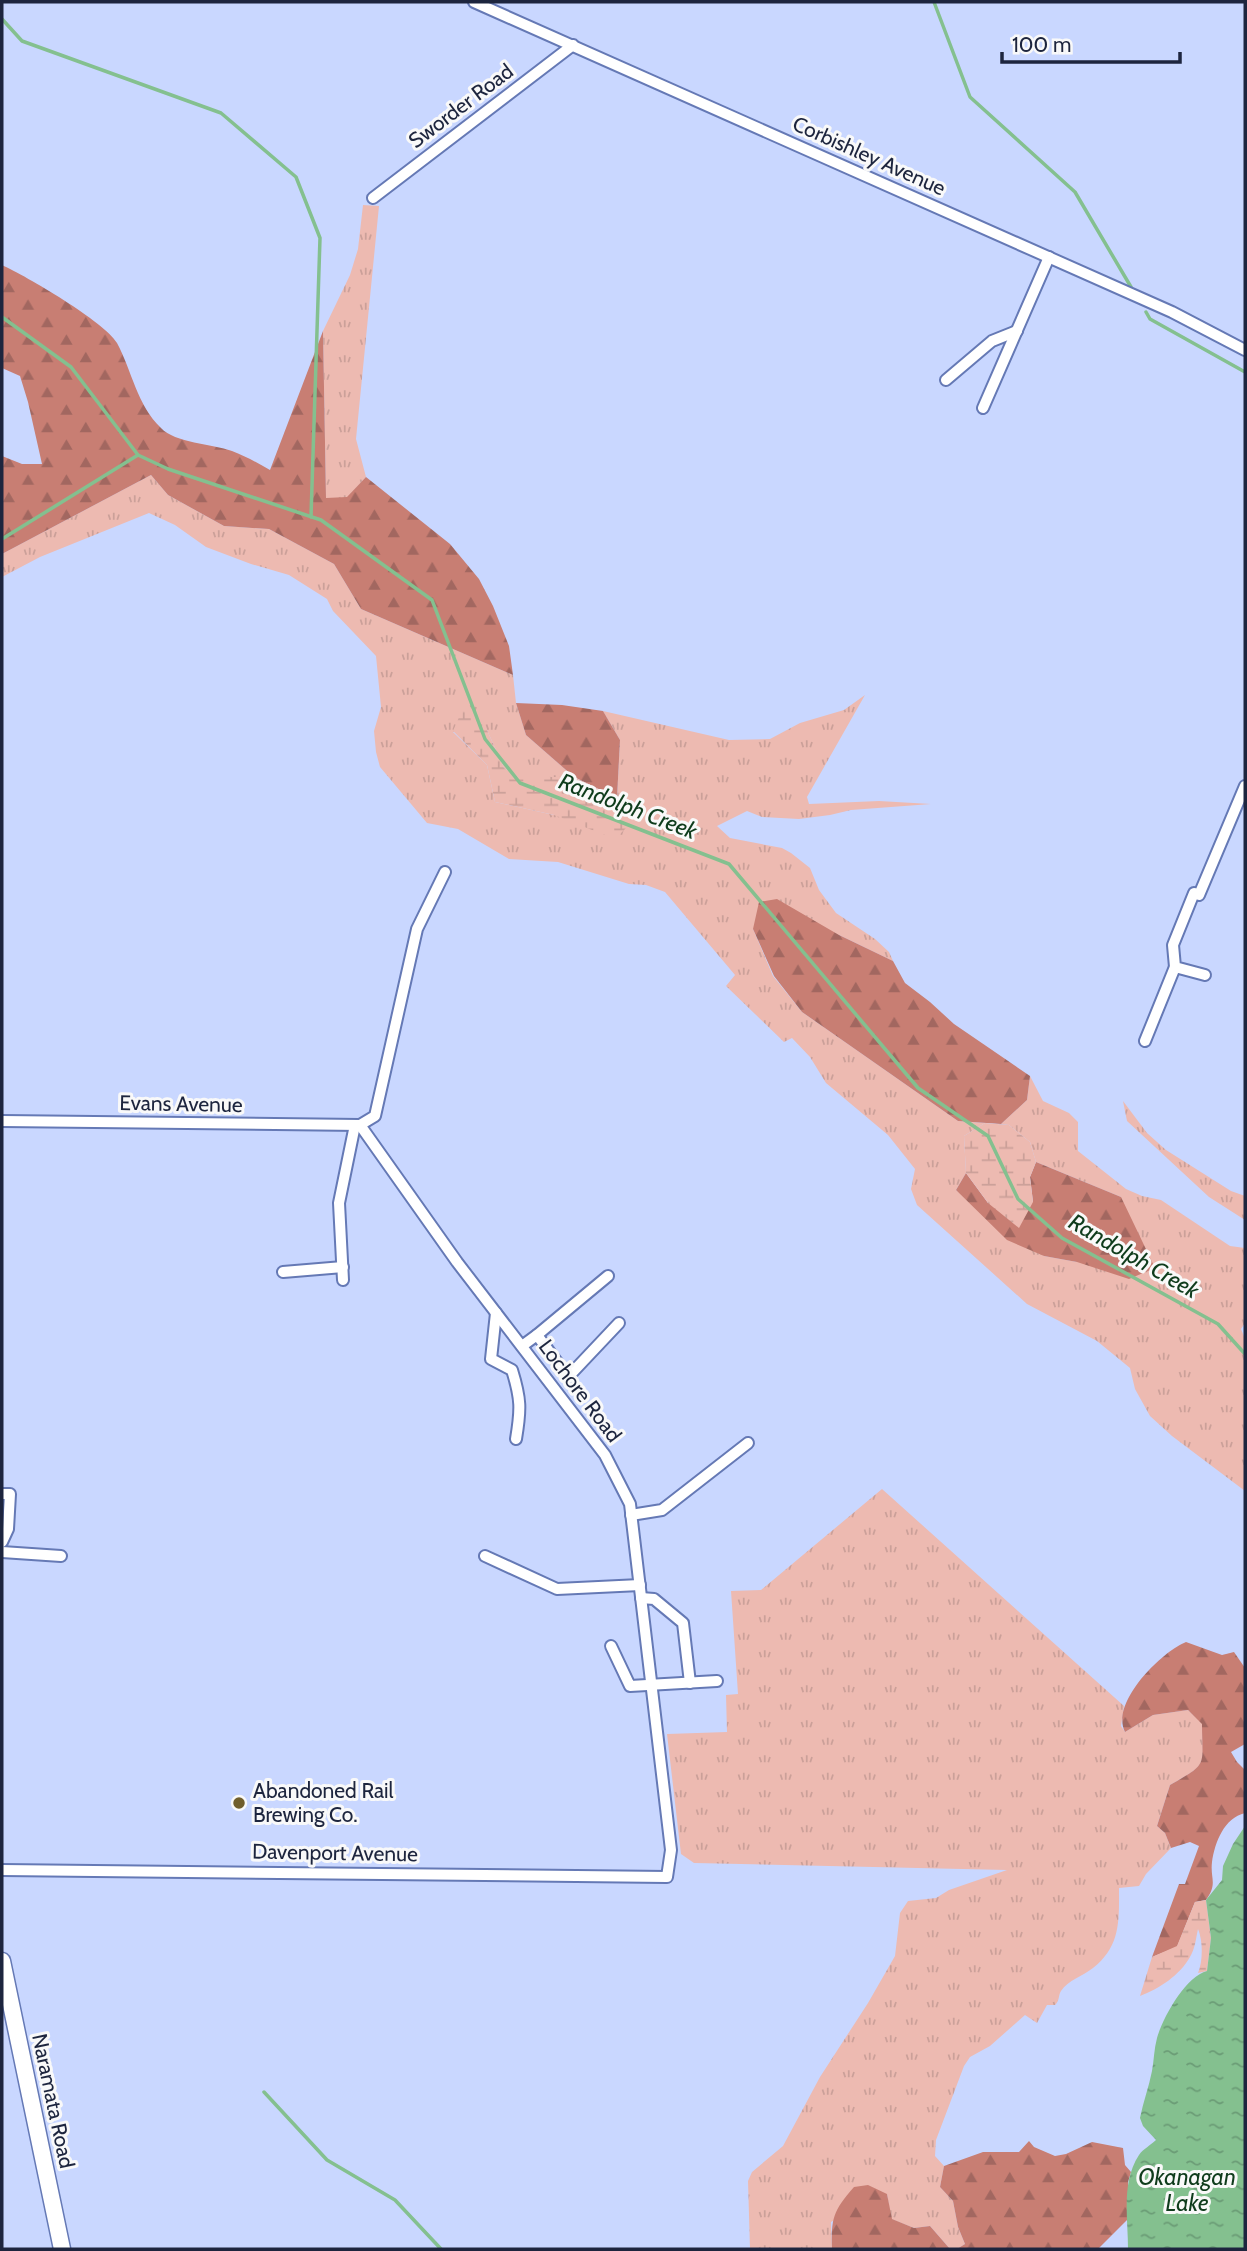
<svg xmlns="http://www.w3.org/2000/svg" width="1247" height="2251" font-family="Cabin,sans-serif">
<style>
.grass{fill:url(#grass-tufts)}
.forest{fill:url(#forest-firs)}
.wetland{fill:url(#wetland-marsh)}
.water{fill:url(#water-ripples)}
.lines{fill:none;stroke-linecap:round;stroke-linejoin:round}
.stream{stroke:#84c08f;stroke-width:3.5}
.minor-casing{stroke:#6579b5;stroke-width:14}
.secondary-casing{stroke:#6579b5;stroke-width:19}
.minor{stroke:#fff;stroke-width:10}
.secondary{stroke:#fff;stroke-width:16}
.poi-dot{fill:#705e2c;stroke:#f9f9f9;stroke-width:2.5}
.labels{text-anchor:middle;stroke-width:6;stroke-linejoin:round;paint-order:stroke}
.street-label{font-size:21px;fill:#1d253e;stroke:#f9f9f9}
.poi-label{font-size:21px;fill:#1d253e;stroke:#f9f9f9;text-anchor:start}
.water-label{font-size:23px;font-style:italic;fill:#0f3c1c;stroke:#f9f9f9}
</style>
<defs>
<pattern id="grass-tufts" width="24" height="20" patternUnits="userSpaceOnUse" patternTransform="scale(1.75)"><rect width="24" height="20" fill="#edbab1"/><path d="M3 7l-1-3M5 7V3M7 7l1-3M15 17l-1-3M17 17v-4M19 17l1-3" fill="none" stroke="#cba099"/></pattern>
<pattern id="forest-firs" width="22" height="20" patternUnits="userSpaceOnUse" patternTransform="scale(1.75)"><rect width="22" height="20" fill="#c87e73"/><path d="M5 1l3.5 6h-7zM16 11l3.5 6h-7z" fill="#a26760"/></pattern>
<pattern id="wetland-marsh" width="20" height="14" patternUnits="userSpaceOnUse" patternTransform="scale(1.75)"><rect width="20" height="14" fill="#edbab1"/><path d="M1 5h8M5 5V1M11 12h8M15 12V8" fill="none" stroke="#cba099"/></pattern>
<pattern id="water-ripples" width="26" height="14" patternUnits="userSpaceOnUse" patternTransform="scale(1.75)"><rect width="26" height="14" fill="#84c08f"/><path d="M2 4q2-2 4 0t4 0M15 11q2-2 4 0t4 0" fill="none" stroke="#6b9c76"/></pattern>
</defs>
<rect width="100%" height="100%" fill="#c9d7ff"/>
<g class="grass">
<polygon points="363,205 379,206 356,439 366,477 347,498 326,498 323,331 350,275 358,249"/>
<polygon points="151,475 168,495 224,526 269,529 334,564 361,609 513,675 516,703 526,735 574,777 518,777 504,768 487,730 453,732 487,765 495,802 554,815 630,813 617,798 620,740 603,711 729,740 770,739 800,723 844,710 865,695 807,797 809,804 879,801 931,804 851,810 830,815 799,819 762,817 747,811 717,826 730,838 782,848 791,853 810,868 819,890 836,913 875,939 889,952 893,961 839,935 753,929 773,976 802,1012 958,1121 985,1123 964,1136 966,1173 956,1190 1044,1256 1077,1262 1121,1197 1036,1162 1030,1142 1009,1125 1001,1124 1027,1100 1030,1076 1043,1101 1069,1113 1078,1122 1078,1151 1126,1189 1142,1196 1161,1200 1230,1246 1245,1248 1245,1323 1241,1329 1245,1339 1245,1491 1172,1436 1150,1416 1135,1389 1130,1368 1097,1341 1027,1304 917,1205 911,1189 915,1169 888,1135 826,1083 810,1057 792,1038 784,1042 726,986 735,975 665,892 646,885 629,884 558,862 509,859 458,829 427,823 380,767 376,752 374,731 381,707 376,656 333,611 327,599 289,575 251,564 206,547 175,525 149,513 40,557 2,577 2,554"/>
<polygon points="1123,1101 1147,1133 1166,1150 1231,1191 1245,1196 1245,1220 1209,1197 1127,1121"/>
<path d="M882 1489 1124 1706 1121 1726 1125 1732 1153 1715 1188 1710 1202 1723C1203 1767 1209 1763 1170 1785L1157 1826 1165 1833 1171 1848 1146 1874 1139 1886 1119 1888C1119 1920 1121 1946 1093 1968 1083 1976 1068 1980 1061 1991 1058 1996 1060 2000 1055 2005H1047L1037 2023 1025 2015 990 2046 970 2057 964 2066 936 2140 935 2156 944 2166 940 2187 953 2201 958 2227 965 2244 957 2249H950L930 2226 914 2228 891 2219 887 2194 831 2222 832 2249H750L748 2181 752 2172 783 2146 820 2077 868 2003 895 1956 900 1913 908 1901 936 1898 949 1890 1007 1870 694 1863 681 1854 667 1734 727 1732 726 1695 738 1694 731 1591 761 1590Z"/>
</g>
<g class="forest">
<path d="M2 265C26 276 105 322 117 343 132 371 137 405 161 428 175 443 212 444 232 451 245 456 258 463 270 470L323 331 326 498 347 497 366 477 450 544 479 579 493 606 509 646 513 675 361 609 334 564 269 529 224 526 168 495 151 475 2 554V456L22 464H42L28 402 20 376 2 368Z"/>
<polygon points="516,703 562,705 603,711 620,740 617,798 574,777 526,735"/>
<polygon points="777,899 839,935 893,961 905,983 930,1002 954,1024 1030,1076 1027,1100 1001,1124 958,1121 802,1012 774,976 753,929 759,902"/>
<polygon points="1036,1162 1121,1197 1155,1268 1129,1279 1077,1262 1044,1256 1007,1240 956,1190 966,1173 988,1203 1033,1202 1030,1177"/>
<path d="M1186 1642 1222 1655 1234 1652 1245 1668V1744L1231 1752 1237 1762 1245 1770V1813C1224 1818 1215 1842 1212 1862 1210 1879 1218 1883 1206 1900L1195 1902 1177 1947 1152 1957 1179 1884H1185L1199 1846 1190 1842 1171 1848 1165 1833 1157 1826 1170 1785C1209 1763 1202 1767 1202 1724L1188 1710 1153 1715 1125 1732C1110 1703 1161 1652 1186 1642Z"/>
<polygon points="1029,2141 1034,2147 1055,2156 1066,2154 1092,2142 1123,2148 1125,2165 1131,2172 1128,2182 1128,2219 1098,2249 957,2249 965,2244 958,2227 953,2201 940,2187 944,2166 983,2152 1019,2152"/>
<path d="M868 2185 887 2194 892 2219 914 2228 930 2226 950 2249H832C831 2218 833 2211 854 2187Z"/>
</g>
<g class="wetland">
<polygon points="466,701 487,730 504,768 518,777 574,777 617,798 630,813 626,828 615,839 554,815 495,802 487,765 453,731"/>
<polygon points="985,1123 1009,1125 1030,1142 1036,1162 1030,1177 1033,1202 1019,1228 988,1203 966,1173 964,1136"/>
<path d="M1206 1900 1211 1938 1207 1971 1198 1973C1203 1961 1203 1941 1198 1929 1196 1938 1195 1949 1190 1957 1180 1975 1159 1989 1140 1996L1152 1957 1177 1946 1195 1902Z"/>
</g>
<path class="water" d="M1245 1826V2249H1128C1128 2218 1121 2182 1139 2155 1143 2149 1151 2145 1156 2140L1143 2126 1140 2118C1143 2102 1149 2087 1152 2071 1154 2060 1154 2049 1157 2038 1163 2017 1186 1976 1207 1971L1211 1938 1206 1900 1222 1880 1223 1866 1233 1844Z"/>
<g class="lines">
<g class="stream">
<polyline points="934,2 970,97 1075,192 1131,287"/>
<polyline points="2,19 22,41 221,113 296,177 320,238 311,517"/>
<polyline points="1146,312 1150,319 1245,372"/>
<polyline points="2,317 71,367 138,455 168,469 321,520 432,600 485,739 520,783 729,864 918,1088 988,1136 1018,1199 1062,1238 1218,1324 1245,1354"/>
<polyline points="2,539 138,455"/>
<polyline points="264,2092 327,2160 395,2200 441,2249"/>
</g>
<defs>
<g id="minor">
<polyline points="474,2 1172,312 1245,350"/>
<polyline points="373,198 573,45"/>
<polyline points="946,380 992,341 1017,331"/>
<polyline points="983,408 1049,257"/>
<polyline points="1194,893 1173,945 1175,967 1205,975"/>
<polyline points="1199,895 1245,786"/>
<polyline points="1145,1041 1175,967"/>
<polyline points="2,1121 360,1125"/>
<polyline points="283,1272 343,1267"/>
<polyline points="343,1280 339,1203 355,1125"/>
<path d="M496 1313 491 1359 512 1370C521 1399 521 1409 516 1439"/>
<polyline points="537,1335 608,1276"/>
<polyline points="522,1346 537,1335 568,1377 619,1323"/>
<polyline points="2,1494 10,1494 8,1529 2,1542"/>
<polyline points="631,1515 662,1510 748,1443"/>
<polyline points="2,1552 61,1556"/>
<polyline points="485,1556 557,1589 640,1585"/>
<polyline points="641,1598 654,1599 683,1623 690,1683"/>
<polyline points="611,1646 630,1686 717,1681"/>
<polyline points="2,1870 667,1877 671,1850 630,1504 605,1455 457,1262 360,1125 375,1116 417,929 445,872"/>
</g>
<polyline id="secondary" points="2,1961 62,2249"/>
</defs>
<use href="#minor" class="minor-casing"/>
<use href="#secondary" class="secondary-casing"/>
<use href="#minor" class="minor"/>
<use href="#secondary" class="secondary"/>
</g>
<circle class="poi-dot" cx="239" cy="1803" r="7"/>
<g class="labels">
<g class="street-label">
<text transform="translate(461 106) rotate(-37)" y="7">Sworder Road</text>
<text transform="translate(869 156) rotate(24)" y="7">Corbishley Avenue</text>
<text transform="translate(181 1104) rotate(1)" y="7">Evans Avenue</text>
<text transform="translate(580 1391) rotate(53)" y="7">Lochore Road</text>
<text transform="translate(335 1853) rotate(1)" y="7">Davenport Avenue</text>
<text transform="translate(53 2101) rotate(78)" y="7">Naramata Road</text>
</g>
<g class="poi-label">
<text x="253" y="1798">Abandoned Rail<tspan x="253" dy="24">Brewing Co.</tspan></text>
</g>
<g class="water-label">
<text transform="translate(628 806) rotate(21)" y="8">Randolph Creek</text>
<text transform="translate(1134 1256) rotate(30)" y="8">Randolph Creek</text>
<text x="1187" y="2185">Okanagan<tspan x="1187" dy="26">Lake</tspan></text>
</g>
</g>
<rect width="1247" height="2251" fill="none" stroke="#1d253e" stroke-width="7"/>
<path d="M1002 52v10h178v-10" fill="none" stroke="#1d253e" stroke-width="3.5"/>
<text x="1012" y="52" font-size="21" fill="#1d253e" stroke="#f9f9f9" stroke-width="5" paint-order="stroke">100 m</text>
</svg>
